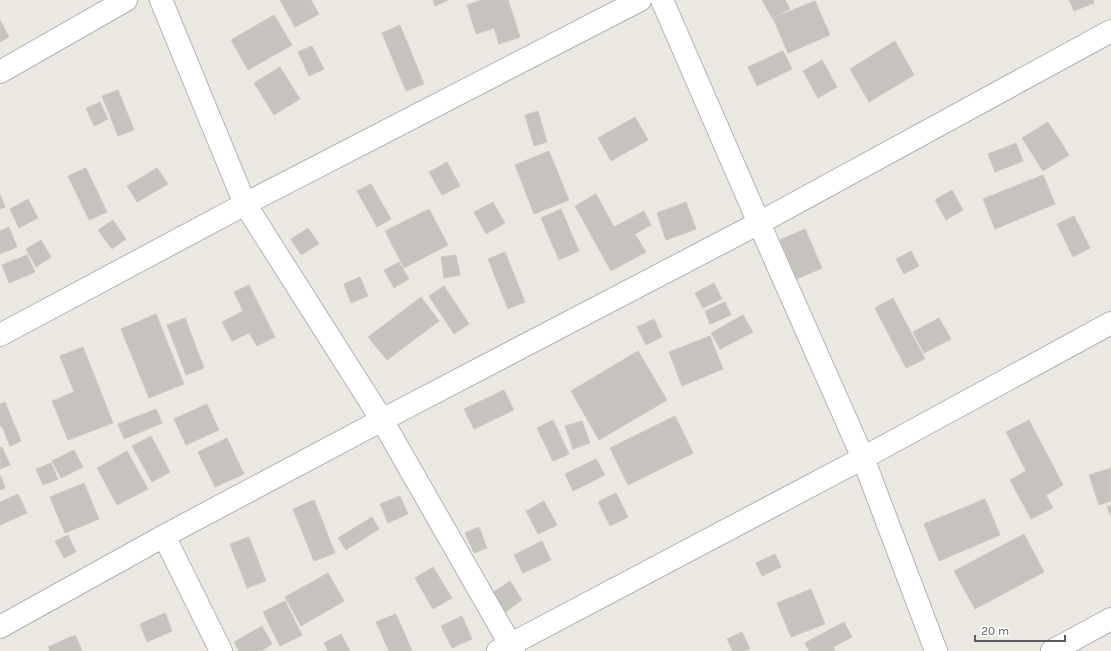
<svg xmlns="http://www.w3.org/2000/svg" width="1111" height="651" font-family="Karla,sans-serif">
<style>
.building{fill:#c6c3be;stroke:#cec9c0}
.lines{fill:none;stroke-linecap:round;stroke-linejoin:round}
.minor-casing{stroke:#aeb2b5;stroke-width:24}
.minor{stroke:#fff;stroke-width:22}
</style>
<rect width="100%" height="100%" fill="#eae8e1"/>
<g class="building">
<polygon points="280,0 311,0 319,14 295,27"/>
<polygon points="433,0 449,0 435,6"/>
<polygon points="482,0 508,0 520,37 499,44 494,28 476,34 467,5"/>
<polygon points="762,0 785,0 790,9 772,18"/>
<polygon points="1069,0 1093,0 1094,3 1074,11"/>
<polygon points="815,1 830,35 788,53 773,18"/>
<polygon points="274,15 292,45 248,70 231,40"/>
<polygon points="0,20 9,37 0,42"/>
<polygon points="400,25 424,84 406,91 382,33"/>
<polygon points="895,41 914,75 869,102 850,69"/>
<polygon points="312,46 324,69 309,76 298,52"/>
<polygon points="783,51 792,69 757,86 748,67"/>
<polygon points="822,60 837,87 818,98 803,71"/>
<polygon points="280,67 300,99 274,115 254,83"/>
<polygon points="118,90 134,130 118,136 102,96"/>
<polygon points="100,102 108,119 94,126 86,108"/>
<polygon points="538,111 547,142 534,146 525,115"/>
<polygon points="635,117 648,140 611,161 598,138"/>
<polygon points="1048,122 1069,155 1043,171 1022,138"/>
<polygon points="1016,143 1023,161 995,172 988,154"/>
<polygon points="549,151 569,200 534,214 515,165"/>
<polygon points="447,162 460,186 442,195 429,172"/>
<polygon points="86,168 107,212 89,220 68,176"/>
<polygon points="157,168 168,184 137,202 127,186"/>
<polygon points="1043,175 1055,204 995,229 983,199"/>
<polygon points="371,184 391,219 377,227 357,191"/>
<polygon points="952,190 963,210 946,220 935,200"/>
<polygon points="0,194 5,207 0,209"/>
<polygon points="596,194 614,227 644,211 651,225 635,234 646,252 611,271 575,206"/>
<polygon points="28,199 38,218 19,228 10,209"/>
<polygon points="493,202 505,223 486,234 474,212"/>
<polygon points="686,202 696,229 666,240 657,213"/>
<polygon points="429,209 448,245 404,268 385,231"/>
<polygon points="561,209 579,251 559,260 541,218"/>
<polygon points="1074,216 1090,248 1073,257 1057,224"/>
<polygon points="113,220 126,239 112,249 98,230"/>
<polygon points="9,227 17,247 0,254 0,231"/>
<polygon points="308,228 319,244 301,255 291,239"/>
<polygon points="805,229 822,268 797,279 780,240"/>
<polygon points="41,240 51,257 36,267 26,249"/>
<polygon points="911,251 919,266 904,274 896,259"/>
<polygon points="505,252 525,302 508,309 488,259"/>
<polygon points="27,255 35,272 9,283 2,265"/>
<polygon points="456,255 460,275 444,278 441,257"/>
<polygon points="399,262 409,279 394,288 384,270"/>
<polygon points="360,277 368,296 351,303 344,284"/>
<polygon points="714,283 722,299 703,308 695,293"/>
<polygon points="249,285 275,337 257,346 249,333 232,341 222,322 243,311 234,292"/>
<polygon points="444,286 469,324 454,334 429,296"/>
<polygon points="421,297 439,321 387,360 368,337"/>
<polygon points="893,298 925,359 906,368 875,308"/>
<polygon points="725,302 731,315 710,324 705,311"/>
<polygon points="156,314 184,384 149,398 121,329"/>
<polygon points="743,315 753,332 720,349 711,333"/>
<polygon points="185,318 204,368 186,375 167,325"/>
<polygon points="939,318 951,339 924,353 913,332"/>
<polygon points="654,319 662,337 646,345 637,327"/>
<polygon points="710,336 723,369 682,386 669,352"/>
<polygon points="83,347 113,423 68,440 52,401 74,392 60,356"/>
<polygon points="638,351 667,400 599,440 571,391"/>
<polygon points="504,390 514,410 474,429 464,409"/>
<polygon points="5,402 21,441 10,446 2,426 0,427 0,404"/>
<polygon points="207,404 219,430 186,445 174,419"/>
<polygon points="156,409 162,423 124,439 118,424"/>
<polygon points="675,416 693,453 628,485 610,448"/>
<polygon points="553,420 569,454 553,461 537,428"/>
<polygon points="1029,420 1063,485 1046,495 1053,508 1031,519 1010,480 1026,471 1006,432"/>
<polygon points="582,421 590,443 573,449 565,426"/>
<polygon points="151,436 170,472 152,482 132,446"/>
<polygon points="227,438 244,474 215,487 198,452"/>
<polygon points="2,447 10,465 0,469 0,448"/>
<polygon points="74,450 83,467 61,478 52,461"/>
<polygon points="127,451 148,489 117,505 97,468"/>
<polygon points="596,459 605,475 573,491 565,474"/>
<polygon points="51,463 58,479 43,485 36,469"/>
<polygon points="1111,468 1111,501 1099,505 1089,475"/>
<polygon points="1,476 5,488 0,490 0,477"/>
<polygon points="84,483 99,519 65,533 50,497"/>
<polygon points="616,493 628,517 610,526 598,502"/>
<polygon points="18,494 27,513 0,525 0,502"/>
<polygon points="400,496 408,514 388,523 380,504"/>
<polygon points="985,499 1000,535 939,561 924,524"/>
<polygon points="314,500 335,553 314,561 293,509"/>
<polygon points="544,501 557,525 538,534 526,511"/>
<polygon points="1111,505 1111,516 1107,507"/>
<polygon points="372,517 379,529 346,550 338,538"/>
<polygon points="479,527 487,548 474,553 465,533"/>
<polygon points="1024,534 1044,572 975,609 954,571"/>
<polygon points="68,535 76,552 64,558 55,541"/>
<polygon points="249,537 266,581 247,588 230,544"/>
<polygon points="542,541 551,560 523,573 514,555"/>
<polygon points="775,554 781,567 762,576 756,563"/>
<polygon points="433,567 452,598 433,609 415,578"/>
<polygon points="328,573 344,601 301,626 285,597"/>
<polygon points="510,581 522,600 504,613 491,594"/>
<polygon points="811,589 825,624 791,637 777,603"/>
<polygon points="285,601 302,635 280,646 263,612"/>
<polygon points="165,613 172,631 147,642 140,624"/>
<polygon points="396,614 412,651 389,651 376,622"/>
<polygon points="462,616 472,639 452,648 441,626"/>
<polygon points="844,622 852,637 833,647 835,651 809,651 805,643"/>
<polygon points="262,626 272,644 261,651 239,651 234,642"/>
<polygon points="742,632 750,649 745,651 733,651 727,639"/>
<polygon points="341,634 350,651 328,651 324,643"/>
<polygon points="75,635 82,650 80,651 50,651 48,647"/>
</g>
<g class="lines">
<defs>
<g id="minor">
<polyline points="161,0 245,204 382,420 514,651"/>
<polyline points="662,0 759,223 863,458 936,651"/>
<polyline points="0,72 126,0"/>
<polyline points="0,335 245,204 640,0"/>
<polyline points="164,536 221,651"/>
<polyline points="0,627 164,536 382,420 759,223 1111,31"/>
<polyline points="498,651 863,458 1111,323"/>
<polyline points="1052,651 1111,619"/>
</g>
</defs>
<use href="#minor" class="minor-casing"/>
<use href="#minor" class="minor"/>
</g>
<path d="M975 635v6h90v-6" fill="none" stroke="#595d60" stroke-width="2"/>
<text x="981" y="635" font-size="12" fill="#595d60" stroke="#ffffff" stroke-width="3" paint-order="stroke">20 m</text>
</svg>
